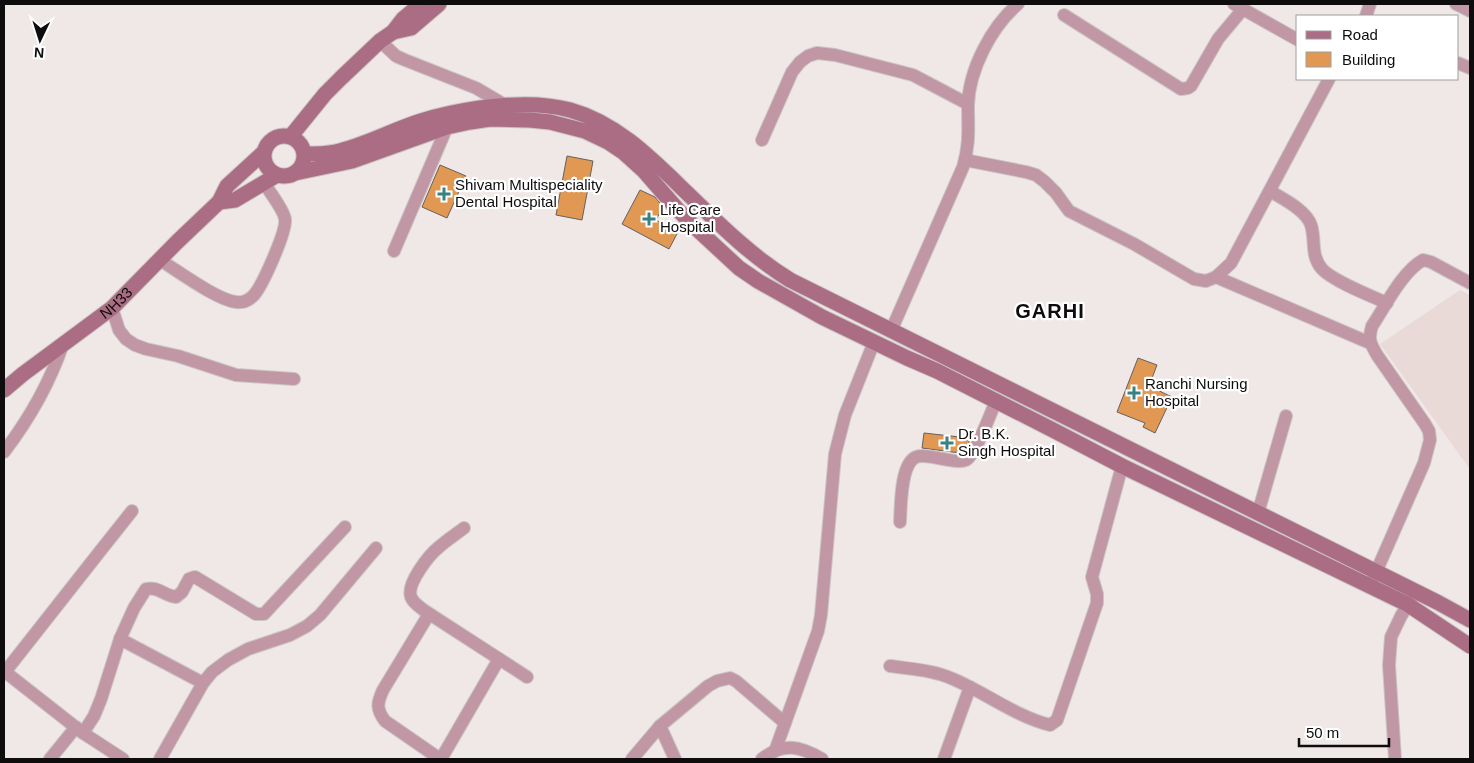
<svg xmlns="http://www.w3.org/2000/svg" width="1474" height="763" font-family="Helvetica,sans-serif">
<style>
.built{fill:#e9dad7}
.building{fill:#e09852;stroke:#65615e}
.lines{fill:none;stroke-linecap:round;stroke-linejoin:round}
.minor-casing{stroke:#cbc5c4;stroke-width:14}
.secondary-casing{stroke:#cbc5c4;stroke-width:17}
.minor{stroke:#c196a5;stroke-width:12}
.secondary{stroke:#aa6d84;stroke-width:15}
.poi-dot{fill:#388184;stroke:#fff;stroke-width:2}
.labels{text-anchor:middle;stroke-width:4.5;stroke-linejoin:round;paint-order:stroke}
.poi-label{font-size:15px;fill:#0e0c0c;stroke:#fff;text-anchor:start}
.street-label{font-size:15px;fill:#0e0c0c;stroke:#fff}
.district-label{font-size:20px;font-weight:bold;letter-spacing:1px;fill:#0e0c0c;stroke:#fff}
</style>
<rect width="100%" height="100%" fill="#efe8e7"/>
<polygon class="built" points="1460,290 1470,295 1470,465 1469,468 1380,344"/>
<g class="building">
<polygon points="567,156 593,161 582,220 556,215"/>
<polygon points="440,165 466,176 447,218 422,207"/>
<polygon points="640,190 655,197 663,207 656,220 678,232 669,249 622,224"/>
<polygon points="1138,358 1157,365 1149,386 1172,397 1155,433 1143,427 1145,423 1117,412"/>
<polygon points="924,433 969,438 969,443 964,451 960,453 922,448"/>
</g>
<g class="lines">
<defs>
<g id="minor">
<polyline points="1234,4 1298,40"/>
<polyline points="1456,4 1470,11"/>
<polyline points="1064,15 1181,89 1188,88 1191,86 1218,39 1243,9"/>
<polyline points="1366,16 1370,4"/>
<polyline points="380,41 396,56 405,60 476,88 505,105"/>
<polyline points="1458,63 1470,68"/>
<polyline points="762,140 792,72 800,62 808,56 817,53 835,55 913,75 968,104"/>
<polyline points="965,160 1026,172 1036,175 1045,182 1056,193 1069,211 1134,244 1194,279 1206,281 1216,277 1231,263 1329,79"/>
<path d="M1270 191C1283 199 1306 210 1311 225 1316 240 1310 255 1322 269 1333 281 1371 296 1387 303"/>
<polyline points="394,251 447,127"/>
<path d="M160 260C178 271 217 300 236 302 243 303 248 301 253 296 262 287 287 231 285 219 284 210 269 191 264 183"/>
<polyline points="1216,277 1370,343"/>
<polyline points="112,308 119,330 126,339 135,345 146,349 178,356 236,375 294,379"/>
<path d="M891 331 963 167C970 144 968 128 968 105 969 70 991 27 1018 4"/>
<path d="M4 452C30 418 49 385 63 344"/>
<polyline points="1258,513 1286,416"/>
<path d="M900 522C901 507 900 464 916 457 924 454 936 458 943 459 950 460 960 463 966 460 975 456 991 412 996 401"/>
<path d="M464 528C456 534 447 540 439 547 429 555 406 584 411 597 413 603 420 607 425 611L527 677"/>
<path d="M1373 579 1424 463 1430 440 1429 431 1425 424 1377 355C1370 343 1368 339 1372 326 1386 305 1402 272 1423 260L1431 262 1470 283"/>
<path d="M429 614 383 690C377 703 376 709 385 721L440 759"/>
<polyline points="120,639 203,683"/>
<path d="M890 666C910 669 934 670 953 679 986 693 1015 716 1050 725L1057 720 1097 603V594L1092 577 1122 466"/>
<polyline points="4,671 83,733 123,759"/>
<polyline points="5,672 101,550 132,511"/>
<path d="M83 733 94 716 101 699 120 639 134 608 146 589C158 586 165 596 176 597L182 592 189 579 195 577 256 614H264L345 527"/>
<polyline points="775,751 818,631 821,615 835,454 845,415 874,342"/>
<polyline points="50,759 76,727"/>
<polyline points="160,759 203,683 212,672 228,660 248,649 290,635 307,626 320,615 376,548"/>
<polyline points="441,759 499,659"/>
<polyline points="632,759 660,726"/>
<polyline points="675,759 660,726 708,686 717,681 730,678 736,681 785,723"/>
<path d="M762 759C783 742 800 746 822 759"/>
<polyline points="944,759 970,687"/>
<polyline points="1395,759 1389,665 1391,637 1401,616 1412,598"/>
</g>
<g id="secondary">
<polyline points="393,32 411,28 439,4"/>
<circle cx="284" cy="156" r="20"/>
<polyline points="291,136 325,94 341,78 380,41 393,32 403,19 421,4"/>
<path d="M305 154C315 154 325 154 335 152 364 146 392 130 421 121 440 115 460 111 480 108 509 104 541 102 570 110 617 123 652 159 686 192 719 224 751 256 790 280L1437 602 1470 620"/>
<polyline points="295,173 352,161 447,127 470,122 490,119 530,120 550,122 585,131 608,142 623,152 644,171 678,210 698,230 739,268 758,281 822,317 907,358 937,371 1051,429 1122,466 1407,604 1470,646"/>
<polyline points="219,202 235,200 277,175"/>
<path id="s1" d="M4 390 23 374 112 308 177 242 219 202 227 186 263 153"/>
</g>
</defs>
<use href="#minor" class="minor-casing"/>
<use href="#secondary" class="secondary-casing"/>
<use href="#minor" class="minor"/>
<use href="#secondary" class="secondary"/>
</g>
<g class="poi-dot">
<path d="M441.5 186.5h5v5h5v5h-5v5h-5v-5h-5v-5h5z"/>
<path d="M646.5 211.5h5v5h5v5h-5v5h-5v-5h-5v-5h5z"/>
<path d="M1131.5 385.5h5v5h5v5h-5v5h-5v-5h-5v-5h5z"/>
<path d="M944.5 435.5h5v5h5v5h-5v5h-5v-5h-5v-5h5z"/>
</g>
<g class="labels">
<g class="poi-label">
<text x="455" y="190">Shivam Multispeciality<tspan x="455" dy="17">Dental Hospital</tspan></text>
<text x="660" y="215">Life Care<tspan x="660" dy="17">Hospital</tspan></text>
<text x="1145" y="389">Ranchi Nursing<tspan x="1145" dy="17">Hospital</tspan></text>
<text x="958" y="439">Dr. B.K.<tspan x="958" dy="17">Singh Hospital</tspan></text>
</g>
<g class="street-label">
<text dy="5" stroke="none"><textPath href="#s1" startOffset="142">NH33</textPath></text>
</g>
<g class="district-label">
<text x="1050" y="318">GARHI</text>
</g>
</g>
<rect width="1474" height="763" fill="none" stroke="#0e0c0c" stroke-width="10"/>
<rect x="1296" y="15" width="162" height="65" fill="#ffffff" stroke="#9f9e9e"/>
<rect x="1306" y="31" width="25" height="8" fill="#aa6d84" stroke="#9f9e9e"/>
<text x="1342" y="40" font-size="15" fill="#0e0c0c">Road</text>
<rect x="1306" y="52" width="25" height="15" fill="#e09852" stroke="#9f9e9e"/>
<text x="1342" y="65" font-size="15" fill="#0e0c0c">Building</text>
<g transform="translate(40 40) rotate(184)" stroke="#ffffff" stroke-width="4" paint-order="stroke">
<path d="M0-4L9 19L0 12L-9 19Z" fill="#0e0c0c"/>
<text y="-8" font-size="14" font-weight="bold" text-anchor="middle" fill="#0e0c0c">N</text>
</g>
<path d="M1299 738v8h90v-8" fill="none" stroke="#0e0c0c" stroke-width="2.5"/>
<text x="1306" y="738" font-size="15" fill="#0e0c0c" stroke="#ffffff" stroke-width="4" paint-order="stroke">50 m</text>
</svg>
